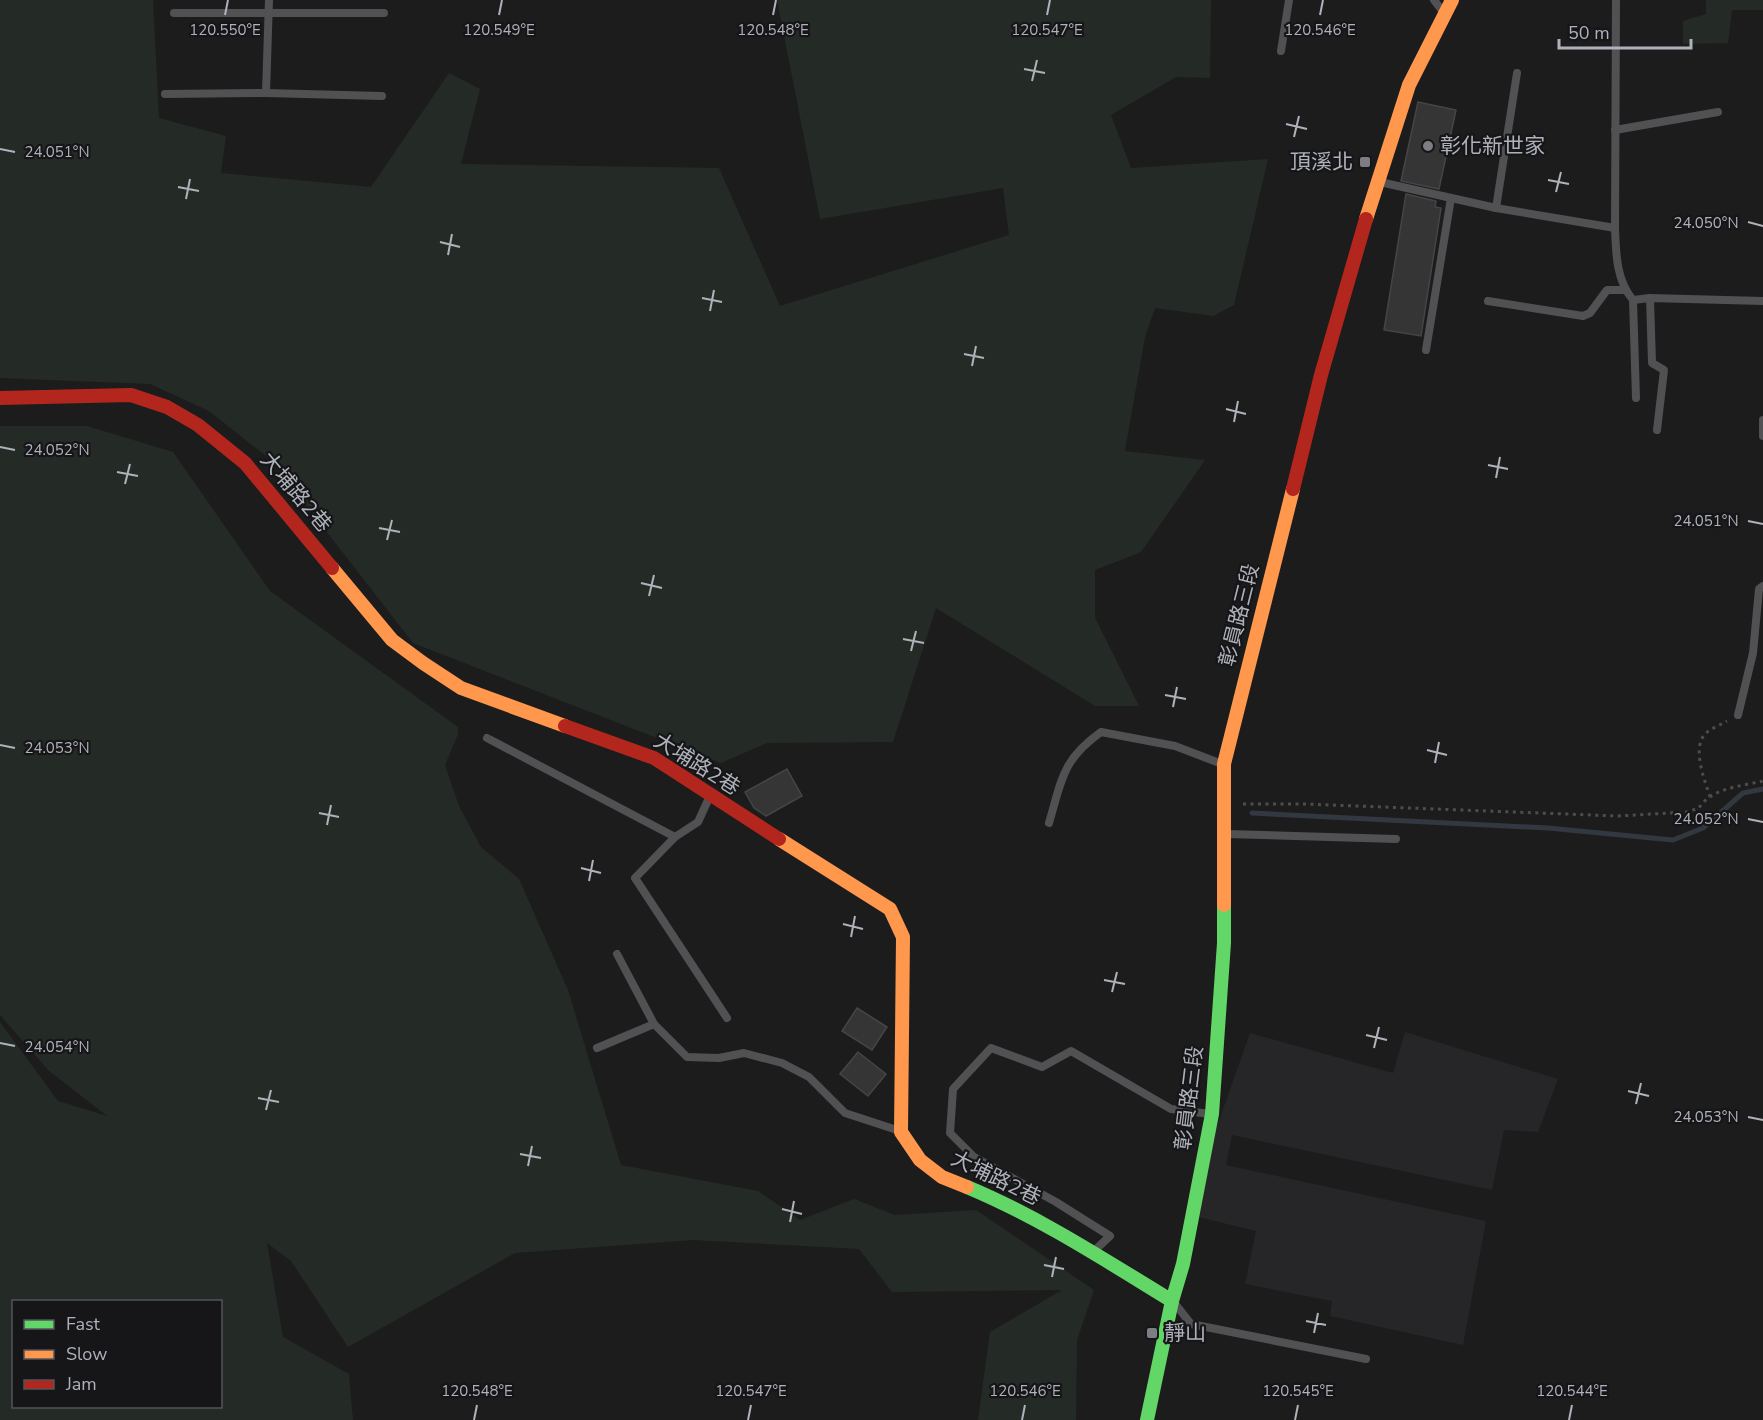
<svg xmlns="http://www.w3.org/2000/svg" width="1763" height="1420" font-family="'Nunito Sans','Noto Sans TC',sans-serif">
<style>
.built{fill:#262628}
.green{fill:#242b26;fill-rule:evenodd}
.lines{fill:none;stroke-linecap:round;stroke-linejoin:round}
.stream{stroke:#32383f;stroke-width:5}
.building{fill:#353536;stroke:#454548;stroke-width:1.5}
.path{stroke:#4c4d4f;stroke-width:3;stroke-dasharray:3 4.5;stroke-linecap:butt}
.lane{stroke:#515154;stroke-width:8}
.fast{stroke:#63d668;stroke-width:14}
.slow{stroke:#ff974d;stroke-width:14}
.jam{stroke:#b3261e;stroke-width:14}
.ticks{fill:none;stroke:#afb2bb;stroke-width:2}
.poi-dot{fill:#7c7e83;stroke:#161618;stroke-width:2}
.labels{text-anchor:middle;stroke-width:4.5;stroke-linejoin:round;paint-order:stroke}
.poi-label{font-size:21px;fill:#afb2bb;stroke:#161618;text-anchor:start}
.street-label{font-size:21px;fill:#afb2bb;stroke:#161618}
.ticks-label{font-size:15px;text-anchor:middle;fill:#afb2bb;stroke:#161618;stroke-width:4.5;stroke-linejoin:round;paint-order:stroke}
</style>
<rect width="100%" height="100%" fill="#1c1c1c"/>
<polygon class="built" points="1405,1032 1558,1079 1538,1132 1504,1130 1492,1190 1232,1135 1226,1165 1486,1221 1463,1345 1330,1316 1332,1301 1245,1284 1256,1231 1198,1217 1216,1129 1250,1033 1393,1073"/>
<g class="green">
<polygon points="0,0 153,0 159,118 226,136 221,173 371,187 449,73 480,89 461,164 719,168 780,306 1009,235 1003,188 820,219 777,0 1211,0 1210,78 1176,77 1111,115 1131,168 1268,159 1234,305 1213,316 1155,308 1145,337 1125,451 1205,460 1141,552 1095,570 1095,618 1139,706 1095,706 936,608 893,742 767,743 721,763 413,643 271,460 209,411 150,384 0,378"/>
<polygon points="1706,0 1763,0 1763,10 1732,10 1728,43 1683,44 1683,21 1706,14"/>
<path d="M0 426H87L173 452 270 591 458 727V734L445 765 459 806 481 847 519 879 568 990 621 1165 758 1191 800 1220 854 1199 895 1215 976 1210 1094 1290 1077 1340 1076 1420H978L990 1332 1062 1290 892 1292 859 1249 693 1240 515 1253 348 1347 291 1261 267 1243 283 1337 349 1374 353 1420H0V1022L58 1101 107 1116 48 1070 0 1015ZM14 1302H220V1406H14Z"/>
</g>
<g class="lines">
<polyline class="stream" points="1252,813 1548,828 1673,840 1703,828 1743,793 1763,789"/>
</g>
<g class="building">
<polygon points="1418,102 1456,110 1439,189 1401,181"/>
<polygon points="1406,194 1436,201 1435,207 1441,208 1421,336 1384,330"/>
<polygon points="787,769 802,796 766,816 754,808 745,792"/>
<polygon points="857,1008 887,1027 872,1050 842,1031"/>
<polygon points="858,1052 886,1074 868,1096 840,1074"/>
</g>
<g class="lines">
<g class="path">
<path d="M1710 797C1705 781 1691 747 1706 733 1712 728 1720 725 1727 721"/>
<path d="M1243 804H1304L1618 816 1687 812 1699 808C1711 788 1742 786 1763 781"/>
</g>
<g class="lane">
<polyline points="1434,0 1444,13"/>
<polyline points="174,13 384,13"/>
<polyline points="1281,51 1289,0"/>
<polyline points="266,93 269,0"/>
<polyline points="165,94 266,93 382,96"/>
<polyline points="1615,130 1718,112"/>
<path d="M1380 182 1496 208 1615 228C1616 253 1616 280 1633 300L1650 298 1763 301"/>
<polyline points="1496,208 1517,73"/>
<polyline points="1615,228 1616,0"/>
<polyline points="1650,298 1652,363 1664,370 1657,430"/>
<polyline points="1633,300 1636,398"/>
<polyline points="1488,301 1583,316 1590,313 1607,290 1624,290"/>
<polyline points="1426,350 1451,198"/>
<polyline points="1763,420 1763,436"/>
<polyline points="1738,715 1753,653 1759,589 1763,586"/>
<polyline points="487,738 675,837"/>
<polyline points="709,798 698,822 675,837 635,878 727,1018"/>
<path d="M1049 823C1062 779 1062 760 1101 732L1175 746 1222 764"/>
<polyline points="1227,834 1396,839"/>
<polyline points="617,954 654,1024 687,1057 719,1058 744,1053 782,1063 809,1077 845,1113 900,1131"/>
<polyline points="597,1048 654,1024"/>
<polyline points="1094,1251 1110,1236 1056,1202 974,1157 950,1133 953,1089 991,1048 1042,1067 1071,1051 1171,1109 1210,1114"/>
<polyline points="1176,1305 1191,1324 1366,1359"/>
</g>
<g class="fast">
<path d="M967 1187C1039 1217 1105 1260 1172 1301"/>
<polyline points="1147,1420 1172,1301 1183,1264 1212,1114 1224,943 1224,905"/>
</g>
<g class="slow">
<polyline points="1366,219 1409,85 1452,0"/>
<polyline points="332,568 392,640 423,663 461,688 565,726"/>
<polyline points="779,839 890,909 903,937 901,1132 920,1160 942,1177 967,1187"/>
<polyline points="1224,905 1224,764 1293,489"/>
</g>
<g class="jam">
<polyline points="0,398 131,395 167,407 198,425 245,463 332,568"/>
<polyline points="1293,489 1321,375 1366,219"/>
<polyline points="565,726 654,758 779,839"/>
</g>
</g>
<path class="ticks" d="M225 15 228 0M499 15 502 0M773 15 776 0M1047 15 1050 0M1320 15 1323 0M1024 69 1045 73M1032 81 1037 60M1286 124 1307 129M1294 137 1299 116M0 149 15 152M1548 180 1569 184M178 187 199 191M1556 192 1561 172M186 199 190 179M1748 222 1763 226M440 242 460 247M448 255 452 234M702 298 722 302M710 311 714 290M964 354 984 358M972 366 976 346M1226 409 1246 414M1234 422 1238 401M0 447 15 450M1488 465 1508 469M117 472 138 476M1496 478 1500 457M125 484 130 464M1748 521 1763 524M379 528 400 532M387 540 392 520M641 583 662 588M649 596 654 575M903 639 924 643M911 651 916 631M1165 695 1186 699M1173 707 1177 687M0 745 15 748M1427 750 1447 755M1435 763 1439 742M319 813 339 817M1748 819 1763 822M327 825 331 805M581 868 601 873M589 881 593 860M843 924 863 929M851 937 855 916M1104 980 1125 984M1112 992 1117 972M1366 1035 1387 1040M0 1043 15 1046M1374 1048 1379 1027M1628 1091 1649 1096M258 1098 279 1102M1636 1104 1641 1083M266 1110 271 1090M1748 1117 1763 1120M520 1154 541 1158M528 1166 532 1146M782 1209 802 1214M790 1222 794 1201M1044 1265 1064 1269M1052 1277 1056 1257M1306 1321 1326 1325M1314 1333 1318 1313M474 1420 477 1405M748 1420 751 1405M1022 1420 1025 1405M1295 1420 1298 1405M1569 1420 1572 1405"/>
<g class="poi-dot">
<circle cx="1428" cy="146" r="6"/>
<rect x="1359" y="156" width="12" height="12" rx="3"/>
<rect x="1146" y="1327" width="12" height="12" rx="3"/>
</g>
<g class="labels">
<g class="poi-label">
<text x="1440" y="153">彰化新世家</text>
<text x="1353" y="169" text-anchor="end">頂溪北</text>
<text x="1164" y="1340">靜山</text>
</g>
<g class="street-label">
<text transform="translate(296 492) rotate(50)" y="7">大埔路2巷</text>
<text transform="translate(1239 615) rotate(-76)" y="7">彰員路三段</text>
<text transform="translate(697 764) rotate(32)" y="7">大埔路2巷</text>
<text transform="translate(1189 1098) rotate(-83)" y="7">彰員路三段</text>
<text transform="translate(996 1178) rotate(26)" y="7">大埔路2巷</text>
</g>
</g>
<g class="ticks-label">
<text x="225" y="35">120.550°E</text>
<text x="499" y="35">120.549°E</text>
<text x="773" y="35">120.548°E</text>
<text x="1047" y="35">120.547°E</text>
<text x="1320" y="35">120.546°E</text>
<text x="57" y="157">24.051°N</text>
<text x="1706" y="228">24.050°N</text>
<text x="57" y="455">24.052°N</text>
<text x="1706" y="526">24.051°N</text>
<text x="57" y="753">24.053°N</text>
<text x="1706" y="824">24.052°N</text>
<text x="57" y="1052">24.054°N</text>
<text x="1706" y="1122">24.053°N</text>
<text x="477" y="1396">120.548°E</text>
<text x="751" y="1396">120.547°E</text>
<text x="1025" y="1396">120.546°E</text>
<text x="1298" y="1396">120.545°E</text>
<text x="1572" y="1396">120.544°E</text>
</g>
<rect x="12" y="1300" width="210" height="108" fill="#161618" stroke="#535459" stroke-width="1.5"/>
<rect x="24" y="1320" width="30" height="9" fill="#63d668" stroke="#535459" stroke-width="1.5"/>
<text x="66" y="1330" font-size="18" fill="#afb2bb">Fast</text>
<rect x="24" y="1350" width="30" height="9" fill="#ff974d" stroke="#535459" stroke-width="1.5"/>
<text x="66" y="1360" font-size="18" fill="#afb2bb">Slow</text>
<rect x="24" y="1380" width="30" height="9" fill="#b3261e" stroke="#535459" stroke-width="1.5"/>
<text x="66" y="1390" font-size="18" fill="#afb2bb">Jam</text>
<path d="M1559 39v9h132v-9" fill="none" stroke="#afb2bb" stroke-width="3"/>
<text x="1568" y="39" font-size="18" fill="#afb2bb" stroke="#161618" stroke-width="4.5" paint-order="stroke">50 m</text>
</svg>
